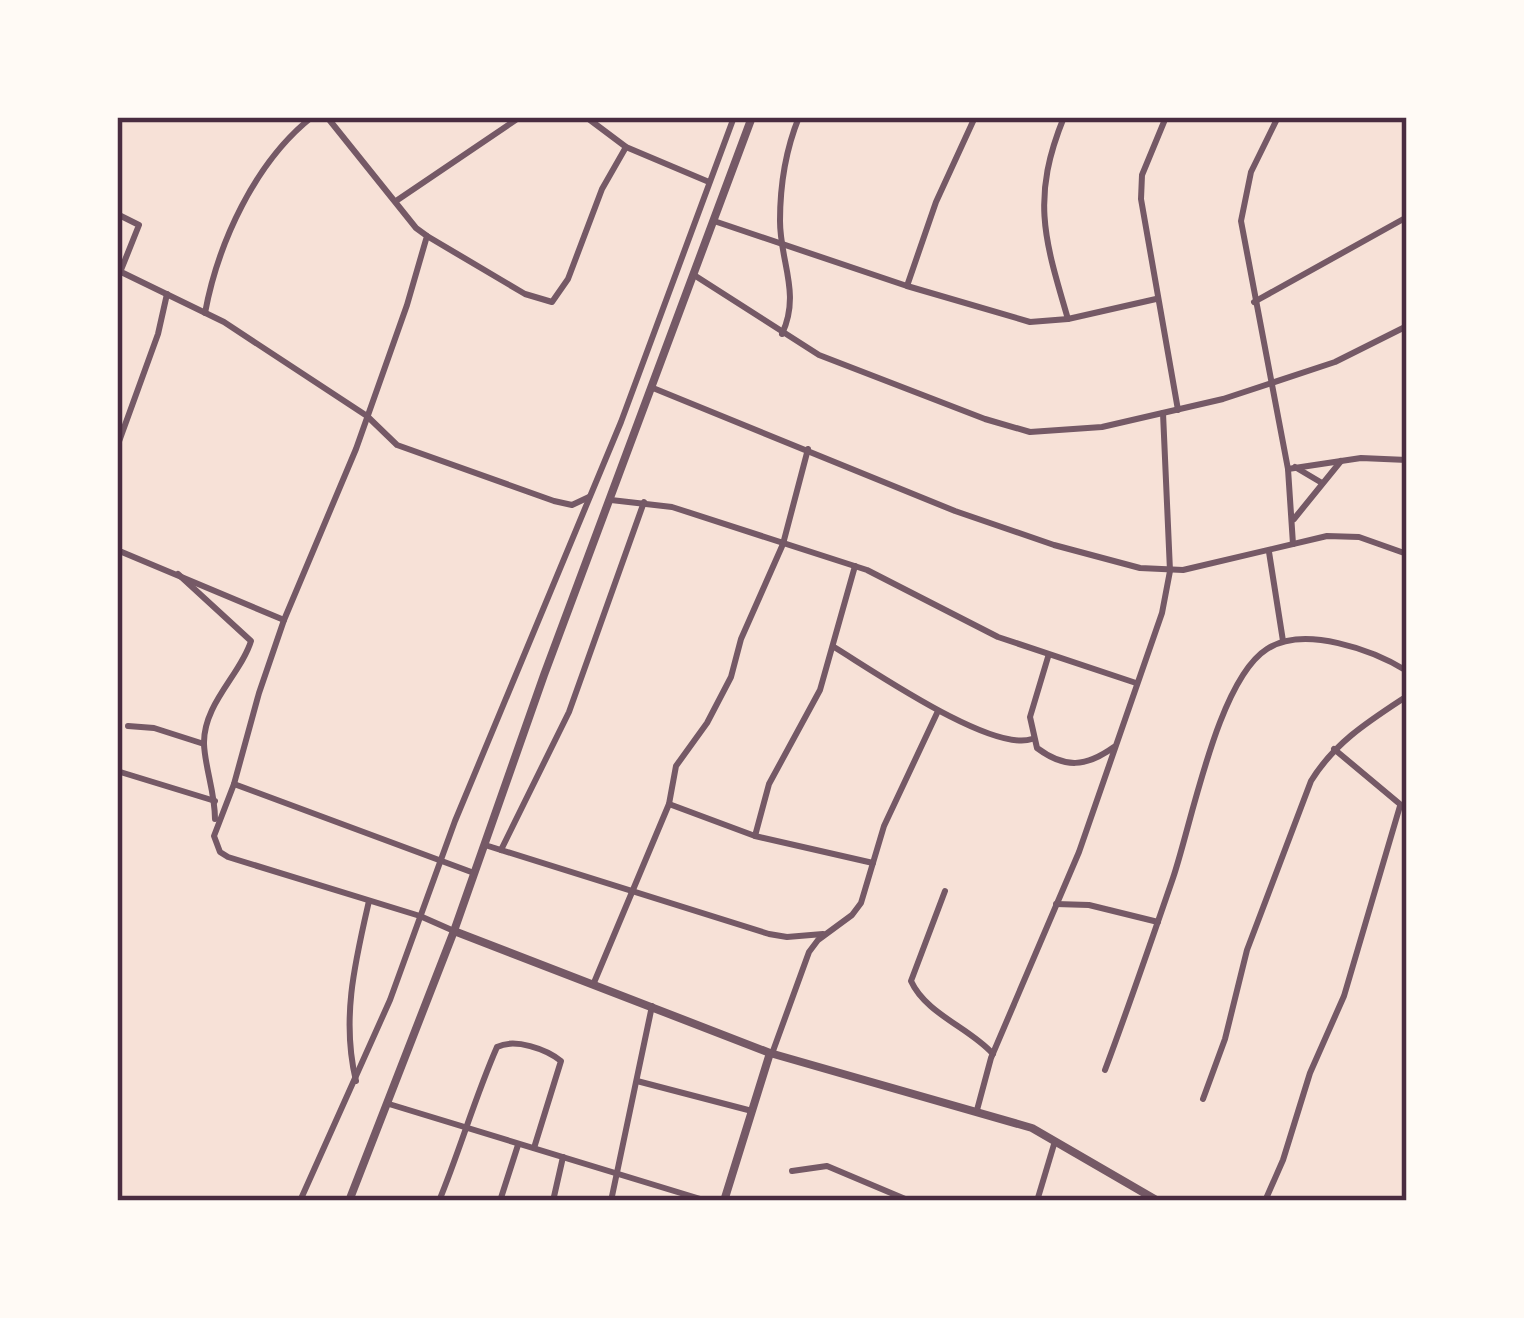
<svg xmlns="http://www.w3.org/2000/svg" width="1524" height="1318" font-family="'Public Sans',sans-serif">
<style>
.lines{fill:none;stroke-linecap:round;stroke-linejoin:round}
.minor{stroke:#755966;stroke-width:6}
.tertiary{stroke:#755966;stroke-width:8}
.neatline{fill:none;stroke:#4a2c40;stroke-width:4.5}
</style>
<rect width="100%" height="100%" fill="#f7e1d7"/>
<g class="lines">
<g class="minor">
<polyline points="327,117 416,228 427,236 407,305 356,449 284,620 259,693 234,784 214,836 220,852 228,857 420,916 454,931"/>
<polyline points="586,117 626,147 709,182"/>
<path d="M1064 117C1031 198 1044 238 1068 319"/>
<polyline points="1166,117 1142,175 1141,199 1178,410"/>
<polyline points="1278,117 1251,172 1241,221 1288,469 1293,544"/>
<polyline points="396,201 520,117"/>
<polyline points="117,214 139,225 121,270"/>
<polyline points="714,221 907,286 1030,322 1068,319 1156,299"/>
<polyline points="427,236 525,294 552,302 568,279 602,189 626,147"/>
<polyline points="117,270 224,322 367,416 397,445 554,501 572,505 589,497"/>
<polyline points="694,275 819,355 985,419 1030,432 1102,427 1223,399 1335,362 1407,326"/>
<polyline points="907,286 936,202 975,117"/>
<polyline points="1254,302 1407,217"/>
<path d="M205 313C218 243 255 162 312 117"/>
<path d="M782 334C801 293 780 262 780 221 780 187 786 149 799 117"/>
<polyline points="653,388 955,511 1054,545 1140,568 1183,570 1327,536 1359,537 1407,554"/>
<polyline points="117,447 158,334 167,294"/>
<polyline points="1295,467 1322,483"/>
<polyline points="1288,469 1361,458 1407,460"/>
<polyline points="611,500 672,507 867,570 998,637 1136,683"/>
<polyline points="1294,519 1341,461"/>
<polyline points="117,550 284,620"/>
<polyline points="1269,552 1283,641"/>
<path d="M178 574 251 641C241 674 203 704 204 744 205 768 215 792 215 819"/>
<path d="M834 647C872 670 992 753 1032 739"/>
<path d="M1048 657 1030 717 1037 748C1065 769 1086 767 1114 747"/>
<polyline points="128,726 154,728 204,744"/>
<polyline points="1334,749 1407,810"/>
<polyline points="117,771 215,801"/>
<polyline points="234,784 474,873"/>
<polyline points="669,804 755,836 873,863"/>
<polyline points="755,836 769,784 820,690 855,566"/>
<polyline points="485,845 769,934 787,937 823,934"/>
<polyline points="501,850 569,712 644,502"/>
<path d="M945 891 911 981C926 1014 970 1028 993 1054"/>
<polyline points="1056,904 1089,905 1158,922"/>
<polyline points="593,985 669,804 676,766 707,723 731,677 741,639 783,544 808,449"/>
<polyline points="773,1051 809,952 818,940 852,915 861,903 884,826 938,711"/>
<path d="M1105 1070C1129 1006 1151 942 1173 878 1192 822 1218 680 1267 649 1304 625 1373 650 1407 671"/>
<path d="M356 1081C341 1019 355 962 369 901"/>
<polyline points="637,1081 752,1111"/>
<path d="M1203 1099 1225 1039 1247 950 1311 781C1335 742 1369 721 1407 696"/>
<polyline points="389,1104 707,1201"/>
<polyline points="977,1110 991,1058 1079,852 1162,613 1170,571 1163,413"/>
<polyline points="792,1171 827,1166 910,1201"/>
<polyline points="300,1201 390,1000 455,821 621,422 734,117"/>
<path d="M439 1201C460 1150 475 1097 497 1047 515 1038 546 1049 561 1061L534 1148"/>
<polyline points="500,1201 518,1145"/>
<polyline points="553,1201 563,1157"/>
<polyline points="611,1201 652,1006"/>
<polyline points="1037,1201 1055,1141"/>
<polyline points="1265,1201 1283,1160 1310,1073 1344,996 1400,806"/>
</g>
<g class="tertiary">
<polyline points="454,931 770,1053 1032,1128 1158,1201"/>
<polyline points="349,1201 454,931 544,675 752,117"/>
<polyline points="724,1201 770,1053"/>
</g>
</g>
<rect width="1524" height="1318" fill="none" stroke="#fffaf5" stroke-width="240"/>
<rect x="120" y="120" width="1284" height="1078" class="neatline"/>
</svg>
